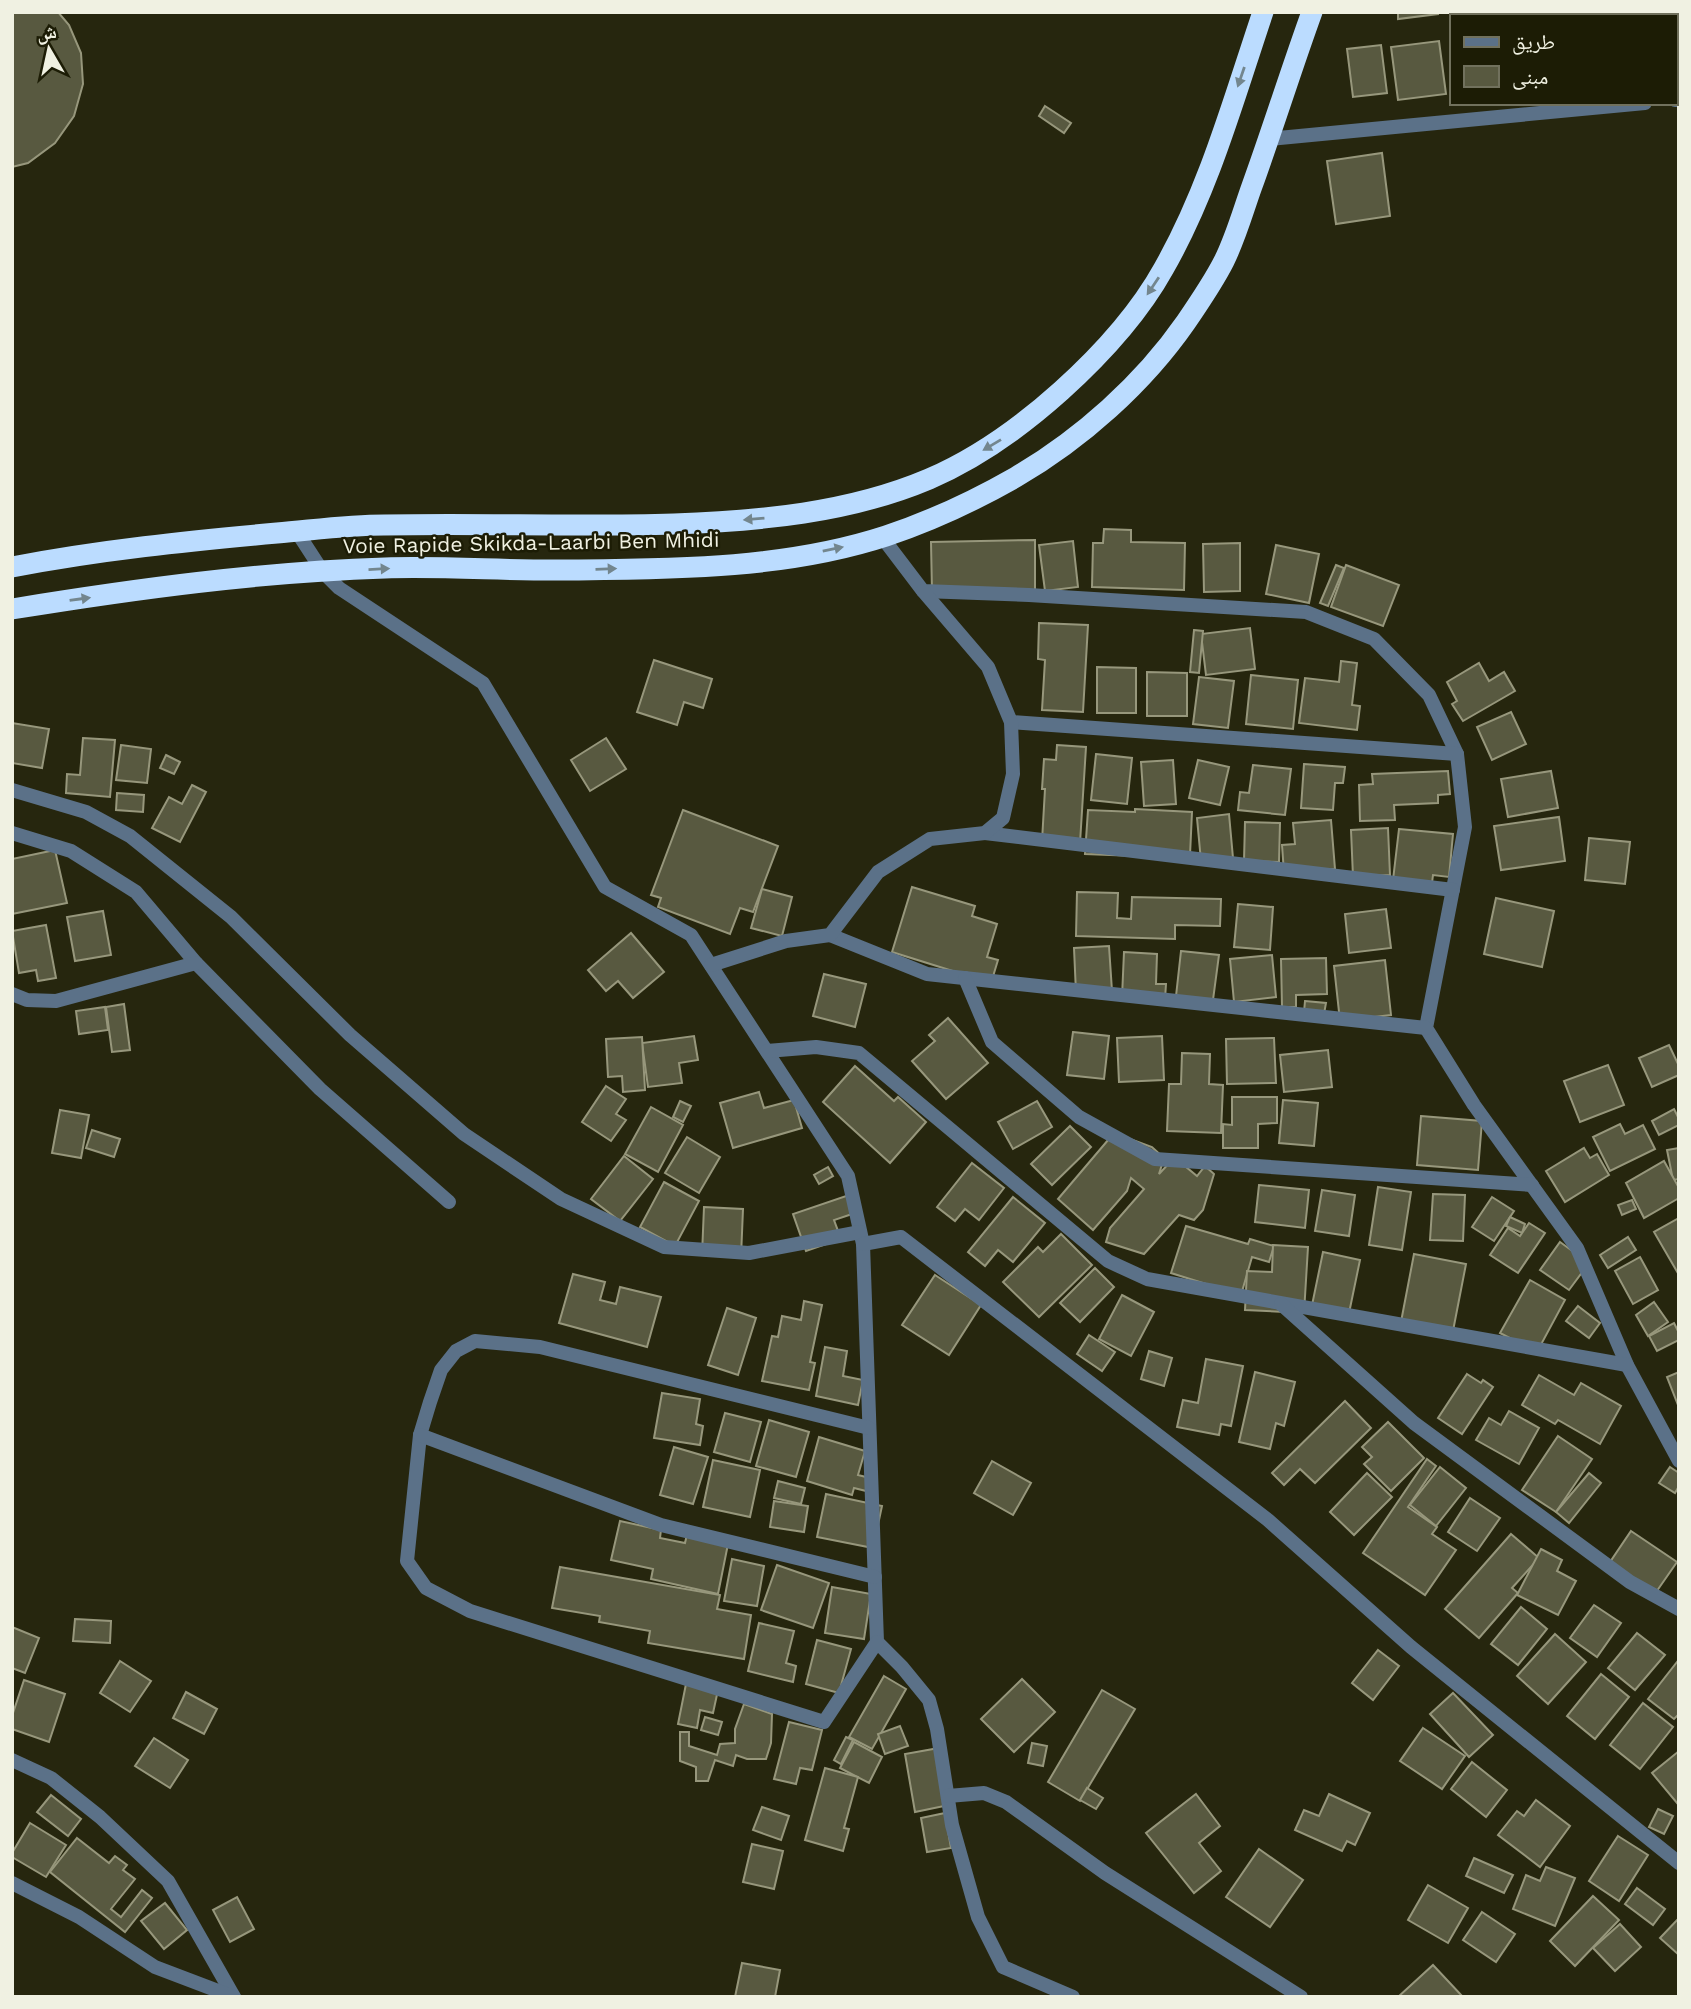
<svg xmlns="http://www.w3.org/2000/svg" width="1691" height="2009" font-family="'Work Sans','Noto Naskh Arabic',sans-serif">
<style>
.building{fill:#585940;stroke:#97977c;stroke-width:2}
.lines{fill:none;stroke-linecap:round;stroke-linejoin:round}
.street{stroke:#5b7188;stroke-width:14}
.highway{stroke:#bbdcff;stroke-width:21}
.oneway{fill:#73868e}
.labels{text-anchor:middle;stroke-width:5;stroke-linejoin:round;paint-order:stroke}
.street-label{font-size:21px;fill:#f0f1e2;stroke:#1c1c05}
</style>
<rect width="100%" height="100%" fill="#26260e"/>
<g class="building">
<polygon points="12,12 58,12 69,25 81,53 83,84 74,116 55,143 28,163 12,167"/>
<polygon points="1398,12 1438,12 1438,14 1398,19"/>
<rect x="1675" y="17" width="4" height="51"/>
<polygon points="1439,41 1446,94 1398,100 1391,47"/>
<polygon points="1381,45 1387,93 1353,97 1347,49"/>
<polygon points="1045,106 1071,123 1064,133 1039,116"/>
<polygon points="1382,153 1390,216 1336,224 1327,161"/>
<polygon points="1104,529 1131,530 1131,542 1185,543 1184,590 1092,587 1093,543 1103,543"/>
<polygon points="1035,540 1035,591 932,592 931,542"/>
<polygon points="1073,541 1078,587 1045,591 1039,545"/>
<polygon points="1240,543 1240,591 1204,592 1203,544"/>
<polygon points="1276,545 1319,554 1309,603 1266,594"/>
<polygon points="1336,565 1344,568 1328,606 1320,603"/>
<polygon points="1346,565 1399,585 1383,626 1331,607"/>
<polygon points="1039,623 1088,625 1083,712 1042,710 1045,660 1038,659"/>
<polygon points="1250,628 1255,669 1206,675 1201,634"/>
<polygon points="1194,630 1203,631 1199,673 1190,672"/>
<polygon points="654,660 712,679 703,708 684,702 677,725 637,712"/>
<polygon points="1341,661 1357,663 1352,705 1360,706 1357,730 1299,723 1305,678 1339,682"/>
<polygon points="1479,663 1489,681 1504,672 1515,691 1463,721 1452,704 1457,701 1447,682"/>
<polygon points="1097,667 1136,668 1136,713 1097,713"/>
<polygon points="1147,672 1187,673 1187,716 1147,716"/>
<polygon points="1251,675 1298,680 1293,729 1246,724"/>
<polygon points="1199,677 1234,681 1228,728 1193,724"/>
<polygon points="1511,712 1526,744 1492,760 1477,727"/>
<polygon points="12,723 49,729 42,768 12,763"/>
<polygon points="83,738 115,740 110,797 66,793 67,774 80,775"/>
<polygon points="606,738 626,769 590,791 571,760"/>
<polygon points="121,745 151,749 147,783 116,780"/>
<polygon points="1057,745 1086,747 1080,843 1042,841 1045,789 1042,789 1044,759 1056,760"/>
<polygon points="1096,754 1132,758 1127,804 1091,800"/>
<polygon points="166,755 180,762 174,774 160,768"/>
<polygon points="1173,760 1176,804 1144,806 1141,762"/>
<polygon points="1198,760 1229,767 1220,805 1189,798"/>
<polygon points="1304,764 1345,767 1343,783 1335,783 1333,810 1301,808"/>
<polygon points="1253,765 1291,769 1285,815 1238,810 1240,792 1249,793"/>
<polygon points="1448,771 1450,794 1438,795 1438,803 1394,805 1395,820 1360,821 1359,785 1373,784 1372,774"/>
<polygon points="1551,771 1558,808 1508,817 1501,779"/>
<polygon points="192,785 206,792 180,842 152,828 169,797 182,804"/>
<polygon points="117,793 144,795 143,812 116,810"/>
<polygon points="1135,809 1192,812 1190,855 1136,856 1085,854 1088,810 1135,812"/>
<polygon points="683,810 778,846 753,912 740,908 730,934 658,907 661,898 651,895"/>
<polygon points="1229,814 1233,858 1201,861 1197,818"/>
<polygon points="1559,817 1565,861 1501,870 1494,826"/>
<polygon points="1331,820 1335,869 1284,873 1282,845 1295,844 1293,823"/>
<polygon points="1245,822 1280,823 1279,862 1244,861"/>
<polygon points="1388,828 1390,875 1353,877 1351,830"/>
<polygon points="1399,829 1453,834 1449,877 1433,875 1432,883 1393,880"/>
<polygon points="1589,838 1630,842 1625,884 1585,880"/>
<polygon points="55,850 67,903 12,914 12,859"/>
<polygon points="912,887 975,906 972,916 997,924 987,957 998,960 991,983 892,952"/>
<polygon points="762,889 792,897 782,936 751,928"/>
<polygon points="1077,892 1118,893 1117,918 1131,919 1132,897 1221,899 1220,926 1175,925 1175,939 1076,936"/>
<polygon points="1496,898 1554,911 1542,967 1484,954"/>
<polygon points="1238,904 1273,907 1270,950 1234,947"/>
<polygon points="1386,909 1391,948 1349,953 1345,914"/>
<polygon points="103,911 111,955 75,961 67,917"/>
<polygon points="46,925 56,978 38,981 36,970 19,973 12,931"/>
<polygon points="631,933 664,972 633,998 618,981 606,991 588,970"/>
<polygon points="1109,946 1112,991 1076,993 1074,948"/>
<polygon points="1181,951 1219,955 1213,1000 1176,996"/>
<polygon points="1124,952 1157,954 1156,984 1166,984 1165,999 1122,997"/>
<polygon points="1272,955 1276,997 1234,1002 1230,959"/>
<polygon points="1326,958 1327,994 1296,995 1296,1007 1282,1007 1281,959"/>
<polygon points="1385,960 1391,1015 1340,1021 1334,966"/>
<polygon points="824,974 866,984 855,1027 813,1016"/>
<polygon points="1305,1001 1326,1003 1324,1014 1304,1012"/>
<polygon points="124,1004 130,1050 112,1052 106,1007"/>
<polygon points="105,1007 108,1030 79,1034 76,1011"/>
<polygon points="948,1018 988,1063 946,1099 912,1061 935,1041 929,1035"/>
<polygon points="1073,1032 1109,1036 1104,1079 1067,1075"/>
<polygon points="694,1036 698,1060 679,1063 682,1083 648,1087 642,1043"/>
<polygon points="1162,1036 1164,1080 1119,1082 1117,1038"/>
<polygon points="642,1037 645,1090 623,1092 622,1076 608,1077 606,1039"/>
<polygon points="1274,1038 1276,1083 1227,1084 1226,1039"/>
<polygon points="1669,1045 1679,1066 1679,1075 1652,1087 1639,1058"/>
<polygon points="1328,1050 1332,1087 1284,1092 1280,1055"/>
<polygon points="1182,1053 1210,1054 1209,1084 1223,1085 1221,1133 1167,1131 1169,1084 1181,1084"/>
<polygon points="1608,1065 1624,1105 1580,1122 1564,1081"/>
<polygon points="855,1066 894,1101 898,1097 926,1122 890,1163 823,1102"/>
<polygon points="606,1086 626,1099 616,1114 626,1120 611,1141 582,1122"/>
<polygon points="759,1092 764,1108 794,1100 802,1128 733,1148 720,1103"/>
<polygon points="1232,1097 1277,1097 1277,1123 1258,1124 1258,1148 1223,1148 1223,1124 1232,1125"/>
<polygon points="1283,1100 1318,1103 1314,1146 1279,1143"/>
<polygon points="680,1101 691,1106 683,1122 673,1117"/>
<polygon points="1037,1101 1052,1127 1013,1149 998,1122"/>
<polygon points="651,1107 683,1125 658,1172 625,1154"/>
<polygon points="1674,1109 1679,1119 1679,1125 1659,1135 1652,1121"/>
<polygon points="60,1110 89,1115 81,1158 52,1153"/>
<polygon points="1421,1116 1482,1121 1478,1170 1417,1165"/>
<polygon points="1620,1124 1625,1134 1643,1125 1655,1149 1610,1171 1593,1137"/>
<polygon points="1070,1126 1091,1147 1052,1185 1031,1164"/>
<polygon points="92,1130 120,1139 114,1157 86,1148"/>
<polygon points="1114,1133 1152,1147 1164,1158 1159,1174 1172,1160 1180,1162 1197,1176 1205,1166 1214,1174 1203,1210 1194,1220 1179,1215 1144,1254 1106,1242 1110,1228 1144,1189 1131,1178 1127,1191 1093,1230 1058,1199"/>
<polygon points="687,1137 720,1157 699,1193 665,1173"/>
<polygon points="1584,1148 1590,1158 1597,1154 1609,1175 1565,1202 1546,1171"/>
<polygon points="1679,1148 1679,1179 1673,1180 1667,1150"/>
<polygon points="624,1156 653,1179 620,1221 591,1199"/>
<polygon points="1664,1161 1679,1188 1679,1198 1644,1218 1626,1183"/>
<polygon points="972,1163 1004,1188 979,1220 965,1209 955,1221 937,1207"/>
<polygon points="828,1167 833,1176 819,1184 814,1175"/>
<polygon points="664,1182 699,1201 675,1246 640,1227"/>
<polygon points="1259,1185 1309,1190 1305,1228 1255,1222"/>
<polygon points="1378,1187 1411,1192 1402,1250 1369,1245"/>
<polygon points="1322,1190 1355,1195 1349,1236 1315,1231"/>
<polygon points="852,1194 858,1212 834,1220 841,1239 806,1251 793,1214"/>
<polygon points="1433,1194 1465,1195 1463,1241 1430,1240"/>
<polygon points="1013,1197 1045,1223 1013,1262 998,1250 985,1266 968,1252"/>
<polygon points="1492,1197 1514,1211 1494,1241 1472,1227"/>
<polygon points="1632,1200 1636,1209 1622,1215 1618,1205"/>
<polygon points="704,1207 743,1209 741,1257 702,1255"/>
<polygon points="1510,1217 1525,1224 1522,1233 1506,1226"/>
<polygon points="1679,1218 1679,1275 1654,1232"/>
<polygon points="1529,1223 1545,1233 1518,1273 1490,1255 1508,1228 1520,1236"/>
<polygon points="1186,1226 1248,1244 1250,1239 1274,1246 1269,1262 1252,1257 1241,1295 1171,1273"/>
<polygon points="1061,1234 1092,1265 1039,1317 1003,1282 1038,1247 1043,1252"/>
<polygon points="1628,1237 1636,1250 1608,1268 1600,1255"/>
<polygon points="1560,1242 1589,1263 1569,1290 1540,1270"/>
<polygon points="1273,1245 1308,1247 1304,1313 1245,1310 1247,1271 1272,1272"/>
<polygon points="1323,1252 1360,1260 1348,1318 1311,1310"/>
<polygon points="1414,1254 1466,1264 1452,1336 1400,1327"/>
<polygon points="1640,1257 1658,1290 1633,1304 1615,1271"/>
<polygon points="1095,1268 1114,1287 1080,1322 1060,1303"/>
<polygon points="573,1274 605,1282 600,1300 616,1304 620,1287 661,1297 647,1347 559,1323"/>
<polygon points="935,1275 981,1305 949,1355 902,1325"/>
<polygon points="1530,1280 1565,1300 1537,1352 1500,1333"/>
<polygon points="1122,1295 1154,1312 1131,1356 1099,1339"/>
<polygon points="804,1301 822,1305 810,1362 815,1363 809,1390 762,1381 772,1336 778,1337 782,1316 801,1320"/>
<polygon points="1654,1302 1668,1322 1648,1336 1636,1315"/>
<polygon points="1578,1306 1600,1323 1589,1338 1566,1321"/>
<polygon points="727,1308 756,1318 738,1375 708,1365"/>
<polygon points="1674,1323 1679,1333 1679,1340 1657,1351 1649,1336"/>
<polygon points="1089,1335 1115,1352 1102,1371 1077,1354"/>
<polygon points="825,1347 847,1351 843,1376 863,1380 858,1405 816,1396"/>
<polygon points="1149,1351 1172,1358 1164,1386 1141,1379"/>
<polygon points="1206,1359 1243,1366 1231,1426 1221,1424 1219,1435 1177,1427 1183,1400 1198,1403"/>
<polygon points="1255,1372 1295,1382 1284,1426 1276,1423 1270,1449 1239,1442"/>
<polygon points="1679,1372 1679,1405 1678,1405 1667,1377"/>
<polygon points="1467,1374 1481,1383 1483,1380 1493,1387 1462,1434 1438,1418"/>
<polygon points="1539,1375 1574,1395 1581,1383 1621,1406 1600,1444 1558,1420 1555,1424 1522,1405"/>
<polygon points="662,1393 700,1399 696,1424 703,1426 700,1445 654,1438"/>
<polygon points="1345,1401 1371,1428 1315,1483 1300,1469 1284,1485 1272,1473"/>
<polygon points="1509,1411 1539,1428 1519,1464 1476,1440 1489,1418 1501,1425"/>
<polygon points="725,1413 761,1422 750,1462 714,1452"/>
<polygon points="769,1420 809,1432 796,1477 756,1466"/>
<polygon points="1388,1422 1424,1458 1391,1491 1364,1464 1372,1457 1362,1447"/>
<polygon points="1558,1436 1592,1459 1556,1512 1522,1490"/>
<polygon points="819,1437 865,1451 858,1475 870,1478 866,1491 854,1488 852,1495 807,1481"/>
<polygon points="674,1447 708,1457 693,1504 660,1495"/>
<polygon points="1427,1459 1436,1466 1408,1507 1437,1527 1432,1534 1456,1550 1425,1595 1363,1553"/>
<polygon points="713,1460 760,1470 750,1517 703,1507"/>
<polygon points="992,1461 1031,1483 1013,1515 974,1493"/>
<polygon points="1440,1467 1466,1488 1436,1526 1410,1505"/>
<polygon points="1670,1467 1679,1473 1679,1486 1675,1493 1659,1483"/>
<polygon points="1367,1473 1392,1497 1354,1535 1330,1512"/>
<polygon points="1589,1473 1601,1483 1569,1523 1556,1512"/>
<polygon points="778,1481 805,1488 801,1504 774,1498"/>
<polygon points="826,1494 882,1506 873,1548 817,1537"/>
<polygon points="1470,1498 1500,1518 1477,1551 1448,1532"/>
<polygon points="774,1501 808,1506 804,1532 770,1527"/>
<polygon points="620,1521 661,1530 660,1538 685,1543 688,1530 729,1539 718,1594 651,1579 653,1569 611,1560"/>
<polygon points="1631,1531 1677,1562 1652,1598 1606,1568"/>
<polygon points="1511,1534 1539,1558 1512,1588 1518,1593 1479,1638 1445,1609"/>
<polygon points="1541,1549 1562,1560 1557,1571 1576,1581 1558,1615 1517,1595"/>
<polygon points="732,1559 764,1566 757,1606 724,1601"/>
<polygon points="777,1565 829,1583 813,1628 761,1610"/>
<polygon points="560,1567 720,1595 717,1609 751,1615 744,1659 648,1643 650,1631 599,1622 600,1616 552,1608"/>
<polygon points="832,1587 871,1594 864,1639 825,1633"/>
<polygon points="1594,1605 1621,1623 1597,1657 1570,1638"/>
<polygon points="1521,1607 1547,1629 1518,1665 1491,1644"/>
<polygon points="75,1619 111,1621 110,1643 73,1641"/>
<polygon points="759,1623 794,1631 786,1663 796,1666 793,1682 748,1671"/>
<polygon points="12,1627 39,1638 25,1673 12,1668"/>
<polygon points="1637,1633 1665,1655 1635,1690 1608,1668"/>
<polygon points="1555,1634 1586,1662 1548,1704 1517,1676"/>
<polygon points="817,1640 851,1649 839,1693 806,1684"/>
<polygon points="1378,1650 1399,1666 1373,1700 1352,1683"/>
<polygon points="120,1661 151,1681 130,1712 100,1693"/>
<polygon points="1677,1662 1679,1664 1679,1714 1674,1719 1648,1699"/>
<polygon points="1601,1674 1629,1697 1595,1739 1567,1716"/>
<polygon points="884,1676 906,1689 872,1749 849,1737"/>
<polygon points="1022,1679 1055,1712 1014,1752 981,1719"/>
<polygon points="24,1680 65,1694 49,1742 12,1729 12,1716"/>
<polygon points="686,1684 718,1690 713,1713 700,1710 697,1728 678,1724"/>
<polygon points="1102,1690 1135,1709 1080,1801 1048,1782"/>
<polygon points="186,1692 217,1709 204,1734 173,1718"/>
<polygon points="1453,1693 1493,1735 1469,1757 1430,1714"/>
<polygon points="1643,1703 1673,1727 1640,1769 1610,1745"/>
<polygon points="744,1704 772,1714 771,1743 766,1759 747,1759 736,1755 733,1766 715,1760 708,1781 696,1781 696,1767 680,1761 680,1732 689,1732 689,1746 717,1755 720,1744 735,1743 735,1729"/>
<polygon points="705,1717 722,1722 718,1735 701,1730"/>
<polygon points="789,1722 822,1730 812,1770 800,1768 796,1784 774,1779"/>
<polygon points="900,1726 908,1746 885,1754 878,1734"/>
<polygon points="1423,1728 1465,1756 1442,1789 1400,1761"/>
<polygon points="846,1737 853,1740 841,1764 834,1760"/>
<polygon points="154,1738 188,1760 170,1788 135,1766"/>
<polygon points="854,1742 882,1757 869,1783 840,1768"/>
<polygon points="1032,1743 1047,1746 1043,1766 1028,1763"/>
<polygon points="939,1748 949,1805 915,1812 905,1754"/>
<polygon points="1679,1751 1679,1801 1677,1803 1652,1773"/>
<polygon points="1472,1762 1507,1790 1486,1817 1451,1789"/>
<polygon points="825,1768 858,1777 844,1828 849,1829 843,1851 805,1840"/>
<polygon points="1087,1788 1103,1798 1096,1809 1080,1800"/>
<polygon points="1196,1794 1220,1826 1199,1843 1221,1871 1194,1893 1146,1833"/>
<polygon points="1329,1794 1370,1813 1355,1845 1347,1841 1342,1851 1295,1830 1304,1810 1319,1816"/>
<polygon points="51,1795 81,1819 68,1836 37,1812"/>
<polygon points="1536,1800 1570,1826 1540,1867 1498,1835 1517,1811 1524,1816"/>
<polygon points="762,1807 789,1816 781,1840 753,1830"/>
<polygon points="1658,1809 1673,1816 1664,1834 1649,1827"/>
<polygon points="945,1813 951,1848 927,1852 921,1818"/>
<polygon points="30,1823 66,1845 46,1877 12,1857 12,1853"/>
<polygon points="1618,1836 1648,1855 1619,1901 1589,1881"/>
<polygon points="77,1838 109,1863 115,1856 127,1865 123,1870 135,1879 111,1909 121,1917 142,1890 152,1898 125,1932 50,1872"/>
<polygon points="752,1844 783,1851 774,1889 743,1882"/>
<polygon points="1259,1849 1303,1880 1270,1927 1226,1897"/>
<polygon points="1474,1858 1513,1875 1504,1893 1466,1876"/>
<polygon points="1546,1867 1575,1878 1555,1926 1513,1909 1526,1875 1540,1881"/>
<polygon points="1428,1885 1468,1908 1448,1943 1408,1920"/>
<polygon points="1637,1888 1665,1909 1653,1925 1625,1904"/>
<polygon points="1593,1896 1619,1920 1575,1966 1550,1941"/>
<polygon points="237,1897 254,1929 230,1942 213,1910"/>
<polygon points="165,1903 187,1930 164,1949 141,1921"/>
<polygon points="1482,1912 1515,1934 1496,1962 1463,1940"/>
<polygon points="1679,1918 1679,1955 1660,1938"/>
<polygon points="1620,1924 1641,1947 1615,1971 1593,1948"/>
<polygon points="742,1963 780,1970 775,1997 735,1997"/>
<polygon points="1433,1965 1463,1997 1398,1997"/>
</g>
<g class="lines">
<g class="street">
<polyline points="1599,16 1641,12"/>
<polyline points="1675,100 1679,100"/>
<polyline points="1269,139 1645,103"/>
<polyline points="297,532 323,572 339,588 483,683 605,887 691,935 848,1176 863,1244 877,1642 902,1667 929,1700 937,1729 952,1825 978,1917 1003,1967 1073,1997"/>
<polyline points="882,537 923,591 1029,595 1306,612 1374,639 1429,695 1457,754 1465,827 1426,1028 1474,1105 1577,1248 1627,1365 1679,1461"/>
<polyline points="1011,722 1457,754"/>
<polyline points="12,790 86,812 130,836 231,917 350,1035 464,1134 561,1199 664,1247 749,1253 860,1232"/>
<polyline points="12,833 71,851 136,892 196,963 320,1089 449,1202"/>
<polyline points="985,833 1453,890"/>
<polyline points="830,935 927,974 1426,1028"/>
<polyline points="711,965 786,941 830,935 878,872 930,839 985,833 1003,818 1013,774 1011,722 988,667 923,591"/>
<polyline points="965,978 992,1042 1079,1117 1155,1159 1532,1185"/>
<polyline points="12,994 27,1000 56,1001 196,963"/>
<polyline points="767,1051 816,1047 859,1053 1108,1261 1147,1279 1627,1365"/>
<polyline points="863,1244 901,1237 1268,1520 1411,1647 1679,1863"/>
<polyline points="1281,1304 1414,1423 1630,1582 1679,1609"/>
<polyline points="869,1428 540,1347 475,1341 456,1351 441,1370 430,1402 420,1435 407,1561 426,1588 470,1611 824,1722 877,1642"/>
<polyline points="420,1435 661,1525 875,1577"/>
<polyline points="12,1760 51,1778 100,1817 168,1881 234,1997"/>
<polyline points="948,1796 984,1793 1006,1802 1105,1873 1301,1997"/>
<polyline points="12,1883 79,1917 155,1967 234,1997"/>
</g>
<g class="highway">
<path d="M12 567C100 550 189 541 277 533 313 530 348 525 384 525 481 523 577 527 674 524 759 521 849 513 929 479 978 458 1022 426 1061 391 1101 355 1138 315 1164 268 1209 189 1234 98 1263 12"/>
<path d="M12 609C135 589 260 572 385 568 446 566 508 571 569 570 674 569 785 569 886 536 931 521 974 501 1016 477 1081 439 1143 384 1186 322 1199 303 1214 281 1224 261 1236 237 1243 211 1252 186 1273 128 1291 70 1312 12"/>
</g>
</g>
<defs><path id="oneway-solid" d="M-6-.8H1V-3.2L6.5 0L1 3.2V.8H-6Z" transform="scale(1.75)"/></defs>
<g class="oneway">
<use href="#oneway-solid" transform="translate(1241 77) rotate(109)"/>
<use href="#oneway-solid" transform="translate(1153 286) rotate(124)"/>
<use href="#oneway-solid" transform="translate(992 445) rotate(149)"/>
<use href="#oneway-solid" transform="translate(754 519) rotate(175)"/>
<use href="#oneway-solid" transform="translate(833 549) rotate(-12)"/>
<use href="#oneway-solid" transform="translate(379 569) rotate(-3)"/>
<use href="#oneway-solid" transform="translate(606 569) rotate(-2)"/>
<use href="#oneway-solid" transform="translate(80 599) rotate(-8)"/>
</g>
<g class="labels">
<g class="street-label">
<text transform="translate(531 543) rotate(-1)" y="7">Voie Rapide Skikda-Laarbi Ben Mhidi</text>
</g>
</g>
<rect width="1691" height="2009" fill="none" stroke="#f0f1e2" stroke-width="28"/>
<rect x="1450" y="14" width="228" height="91" fill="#1c1c05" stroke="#71715d" stroke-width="2"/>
<rect x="1464" y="37" width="35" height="10" fill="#5b7188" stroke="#71715d" stroke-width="2"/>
<text x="1512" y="49" font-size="21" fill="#f0f1e2">طريق</text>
<rect x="1464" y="66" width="35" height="21" fill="#585940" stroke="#71715d" stroke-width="2"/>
<text x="1512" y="84" font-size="21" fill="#f0f1e2">مبنى</text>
<g transform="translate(49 49) rotate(351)" stroke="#1c1c05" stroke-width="5" paint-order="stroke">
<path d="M0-5L12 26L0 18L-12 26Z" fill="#f0f1e2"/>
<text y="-10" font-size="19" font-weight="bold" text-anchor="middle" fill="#f0f1e2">ش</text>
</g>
</svg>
